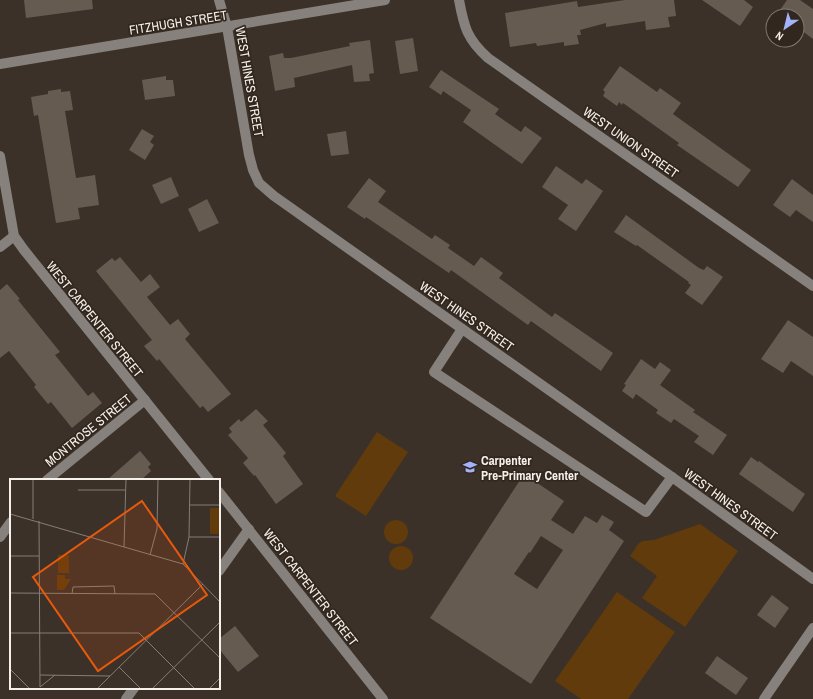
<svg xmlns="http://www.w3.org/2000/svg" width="813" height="699" font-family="'Archivo Narrow',sans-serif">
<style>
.green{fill:#613b0b}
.building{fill:#665b51;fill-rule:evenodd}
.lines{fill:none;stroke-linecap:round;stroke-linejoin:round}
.minor{stroke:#86817c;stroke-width:10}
.labels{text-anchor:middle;stroke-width:3.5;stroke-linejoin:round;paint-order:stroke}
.street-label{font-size:13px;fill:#f6f0ea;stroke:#31271e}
.poi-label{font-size:13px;font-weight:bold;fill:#f6f0ea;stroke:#31271e;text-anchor:start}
.inset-road{fill:none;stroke:#867d76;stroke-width:1}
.view{fill:#e8590c;fill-opacity:0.15;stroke:#e8590c;stroke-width:2}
.inset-edge{fill:none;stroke:#f6f0ea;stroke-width:2}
</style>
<rect width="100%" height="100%" fill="#3b3128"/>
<g class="green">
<polygon points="377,432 408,452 366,516 335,496"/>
<circle cx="396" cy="532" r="12"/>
<polygon points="700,524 738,551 685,627 642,598 657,576 630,556 639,543 643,541 654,540"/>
<circle cx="401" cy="558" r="12"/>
<polygon points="617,592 675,632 628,699 581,699 555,681"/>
</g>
<g class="building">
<polygon points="24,0 92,0 93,9 26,18"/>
<polygon points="625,0 674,0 676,16 668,17 670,27 646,30 645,21 606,27 606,23 580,30 581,35 577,35 579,44 564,46 564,42 537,46 536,43 510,47 505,13 577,1 578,7"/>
<polygon points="702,0 744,0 753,7 740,26"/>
<polygon points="787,0 800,0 813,9 813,39 797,27 797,16 789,16 780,10"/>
<polygon points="413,38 418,71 400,74 395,41"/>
<polygon points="370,40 374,73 369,74 370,81 354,82 352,65 294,78 295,87 275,91 269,56 283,53 284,58 291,58 350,46 349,43"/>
<polygon points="620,66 657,92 660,88 681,103 673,114 751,170 738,187 677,145 679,143 623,103 622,105 619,102 617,106 603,96 605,92 603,90"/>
<polygon points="441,70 499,109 495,114 521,132 525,126 542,138 522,164 463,122 471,110 443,91 441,95 429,87"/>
<polygon points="166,76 166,80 173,80 175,96 145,100 142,80"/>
<polygon points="61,89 61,92 70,91 73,110 65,111 76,178 95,175 99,205 78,208 80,219 56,223 38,115 34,116 31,97 48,94 48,91"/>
<polygon points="142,129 154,136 150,142 154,145 145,160 129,150"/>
<polygon points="346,131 349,154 331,156 327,134"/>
<polygon points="556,166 582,184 586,179 603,191 576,231 558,219 568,205 542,187"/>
<polygon points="171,177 179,196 161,204 152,185"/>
<polygon points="369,178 386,191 378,202 432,239 435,235 450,245 448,248 474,266 481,257 503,273 499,278 552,317 555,313 613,353 601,371 531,321 528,325 451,270 449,273 366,217 365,219 347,207"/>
<polygon points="792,179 813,195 813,222 796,210 790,217 773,205"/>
<polygon points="207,199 219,223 199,232 188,209"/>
<polygon points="626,215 699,268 704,270 707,266 723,277 702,305 685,293 691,285 688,283 689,282 637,245 636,246 614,232"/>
<polygon points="120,257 141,282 150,274 160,287 147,297 170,325 178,319 190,334 185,339 231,394 208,412 203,406 200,408 159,359 157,361 144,346 152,340 96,271 112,258 115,261"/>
<polygon points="7,284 20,299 18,300 60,352 55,355 88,396 93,392 102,403 72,428 51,402 48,404 34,387 36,385 9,351 0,358 0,290"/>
<polygon points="788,320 813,337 813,376 791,361 783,373 761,359"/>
<polygon points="641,359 655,369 660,362 671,370 660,385 695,410 693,412 727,435 713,455 694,442 699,436 674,419 671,423 656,413 658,410 636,394 633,399 622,391 626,385 624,384"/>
<polygon points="256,409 268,421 263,425 286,453 283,456 303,484 276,504 255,475 254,476 243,463 248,458 228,435 232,432 229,428 239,419 241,422"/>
<polygon points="140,451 151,464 148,467 151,471 141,480 107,480"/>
<polygon points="751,457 758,462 759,461 805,494 793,512 739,474"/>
<path d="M524 474 564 501 551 520 573 534 585 516 597 523 602 515 614 522 609 530 624 541 531 684 430 618ZM541 536 563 550 537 589 514 574 529 552 530 553Z"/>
<polygon points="772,595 789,608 775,628 757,615"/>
<polygon points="235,626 259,656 238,672 219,649 219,639"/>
<polygon points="717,656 748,678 736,695 705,673"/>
</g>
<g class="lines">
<g class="minor">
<polyline points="219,0 227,27 249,155 253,170 259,183 274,196 672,477 813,579"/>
<path d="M459 0C464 27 467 39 488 58L813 286"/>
<polyline points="0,64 385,0"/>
<polyline points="0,156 14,236 24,250 209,480"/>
<polyline points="0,247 14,236"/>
<polyline points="462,329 434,372 646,512 672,477"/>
<polyline points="47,480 145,400"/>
<polyline points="219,492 383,699"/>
<polyline points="0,537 11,522"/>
<polyline points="219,571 249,529"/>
<polyline points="126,699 134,688"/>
<polyline points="764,699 813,628"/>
</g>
</g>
<defs>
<symbol id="school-bare" viewBox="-9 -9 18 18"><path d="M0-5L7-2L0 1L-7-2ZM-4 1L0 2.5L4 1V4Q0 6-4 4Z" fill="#a4b2fc" stroke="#31271e" stroke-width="2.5" paint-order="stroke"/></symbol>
</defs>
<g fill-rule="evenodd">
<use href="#school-bare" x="460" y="457" width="20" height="20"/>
</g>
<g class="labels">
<g class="street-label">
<text transform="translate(178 22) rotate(-9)" y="5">FITZHUGH STREET</text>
<text transform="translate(250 82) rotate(80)" y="5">WEST HINES STREET</text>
<text transform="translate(631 142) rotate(35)" y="5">WEST UNION STREET</text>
<text transform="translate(467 316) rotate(35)" y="5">WEST HINES STREET</text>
<text transform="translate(95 319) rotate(51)" y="5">WEST CARPENTER STREET</text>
<text transform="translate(88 430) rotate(-39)" y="5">MONTROSE STREET</text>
<text transform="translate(731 504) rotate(36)" y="5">WEST HINES STREET</text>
<text transform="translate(311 587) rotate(52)" y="5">WEST CARPENTER STREET</text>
</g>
<g class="poi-label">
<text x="481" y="465">Carpenter<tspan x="481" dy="15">Pre-Primary Center</tspan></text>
</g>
</g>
<g transform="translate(10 479)">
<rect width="210" height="210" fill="#3b3128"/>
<path d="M200 29H210L209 55H200ZM48 76H59V94H48ZM47 96H55V100H61L54 111H47Z" fill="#613b0b"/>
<path class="inset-road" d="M68 11H115M179 26H210M0 35 173 85 210 123M23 40V0M29 42 30 208 45 196M179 58H210M114 68 116 0M140 76 147 50 148 0M0 77H29M173 85 179 58 180 0M0 114 145 115 210 179M62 115 63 108 104 107 105 115M0 154H129L185 210M109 188 131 210M0 190 20 210M30 196 100 197M87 210 193 105M142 210 210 143M199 210 210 199"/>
<path class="view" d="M132 22 197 116 88 192 23 98Z"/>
<rect width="210" height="210" class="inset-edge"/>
</g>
<g transform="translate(785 28) rotate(215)"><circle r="19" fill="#31271e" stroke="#807770"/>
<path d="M0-3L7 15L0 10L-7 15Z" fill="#a4b2fc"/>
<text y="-6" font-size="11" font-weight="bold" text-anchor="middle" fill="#f6f0ea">N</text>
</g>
</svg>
